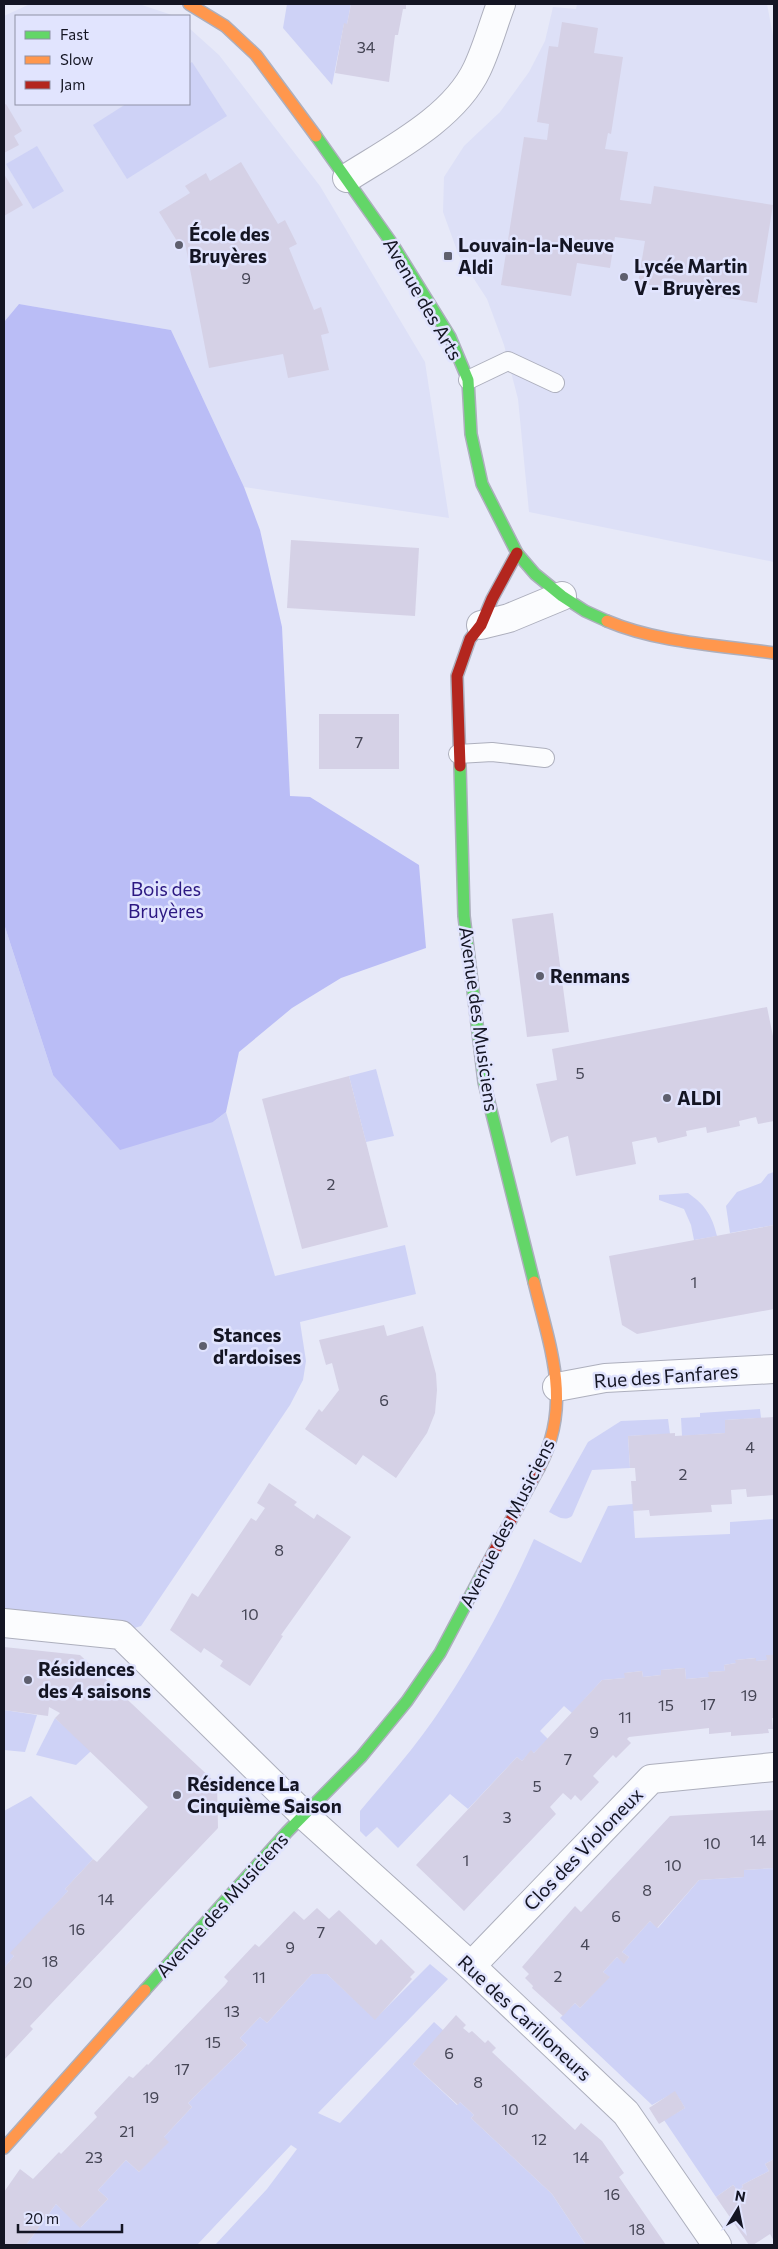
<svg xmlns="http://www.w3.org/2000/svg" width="778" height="2249" font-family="Commissioner,sans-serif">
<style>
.built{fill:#dde0f7}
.green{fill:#ced2f6}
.forest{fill:#babdf6}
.building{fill:#d5d1e6}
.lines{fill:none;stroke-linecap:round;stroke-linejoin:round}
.lane-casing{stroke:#adafbd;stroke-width:20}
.street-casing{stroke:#adafbd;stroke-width:30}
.fast-casing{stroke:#adafbd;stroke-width:14}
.slow-casing{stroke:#adafbd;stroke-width:14}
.jam-casing{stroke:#adafbd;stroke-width:14}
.lane{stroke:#fbfcfe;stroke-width:18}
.street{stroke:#fbfcfe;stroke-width:28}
.fast{stroke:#63d668;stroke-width:11}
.slow{stroke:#ff974d;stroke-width:11}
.jam{stroke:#b3261e;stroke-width:11}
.poi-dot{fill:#5e5f6e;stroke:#e1e4fe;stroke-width:2}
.labels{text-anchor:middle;stroke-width:5;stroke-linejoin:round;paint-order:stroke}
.number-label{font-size:16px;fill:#454555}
.poi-label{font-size:19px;font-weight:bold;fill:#141523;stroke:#e1e4fe;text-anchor:start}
.street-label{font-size:19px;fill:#141523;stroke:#e1e4fe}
.park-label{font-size:19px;fill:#2c1882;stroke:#e1e4fe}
</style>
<rect width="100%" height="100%" fill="#e7e9f8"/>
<g class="built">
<polygon points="30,4 139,4 175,16 16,16 16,104 189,104 189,28 219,55 320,186 425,362 449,518 244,487 171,330 19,304 4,322 4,16"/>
<polygon points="577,4 767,4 774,41 774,562 529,512 518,399 504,345 487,299 459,256 443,212 444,177 464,146 500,112 529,72 545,41 553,7 576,9"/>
</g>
<g class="green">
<polygon points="287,4 351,4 347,24 344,24 332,85 283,28"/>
<polygon points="192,62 227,116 127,179 93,125 126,104 189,104 189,64"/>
<polygon points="37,146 64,191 33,209 6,164"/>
<polygon points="4,924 53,1075 213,1122 226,1112 275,1276 405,1245 416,1294 300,1322 306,1361 303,1380 290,1405 141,1626 87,1643 4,1634"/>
<polygon points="376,1069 394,1136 366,1142 349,1076"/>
<polygon points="774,1172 774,1225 730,1233 726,1206 737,1192 761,1183 768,1174"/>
<path d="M688 1193C705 1205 712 1215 717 1236L694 1240 691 1225 684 1209 659 1200V1195Z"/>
<polygon points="760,1409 761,1418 725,1420 725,1433 682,1436 681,1418 700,1417 700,1413"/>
<path d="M668 1419 670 1434 628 1436 630 1468 592 1470 572 1516C564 1522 557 1516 549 1512L588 1442 621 1421Z"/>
<path d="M633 1504 635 1538 730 1534V1522L774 1519V1655H767V1660L756 1661 755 1658 736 1660V1663L724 1665 725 1671 709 1672V1677L686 1679 685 1668 661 1670V1675L643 1677 642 1671 625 1673V1678L602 1680 572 1713 564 1706 540 1731 548 1739 534 1753 531 1751 522 1761 517 1757 468 1809 450 1794 398 1848 377 1827 366 1837 360 1831V1811C385 1781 412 1751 434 1719 472 1664 507 1600 534 1539L581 1563 608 1506Z"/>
<polygon points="4,1710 37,1715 25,1752 4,1750"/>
<polygon points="55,1718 91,1751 76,1765 36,1755"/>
<polygon points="31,1796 93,1859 65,1889 68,1891 11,1953 14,1956 4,1968 4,1811"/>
<polygon points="774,1868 774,2159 765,2164 769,2171 742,2185 743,2187 738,2191 733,2185 716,2197 664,2120 685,2108 675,2092 652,2105 560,2018 575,2003 580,2008 609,1977 603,1972 617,1957 624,1963 629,1957 622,1952 650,1921 658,1928 699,1880 744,1877 744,1870"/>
<polygon points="430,1964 448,1979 318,2113 340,2123 434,2022 444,2031 413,2064 457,2105 460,2102 474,2115 471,2118 552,2194 586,2245 215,2245 267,2189 297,2149 291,2145 197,2245 26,2245 56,2204 81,2227 108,2199 98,2190 126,2160 139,2172 164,2137 192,2107 188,2103 247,2045 240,2038 260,2017 267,2023 312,1974 327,1974 375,2019"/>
</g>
<polygon class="forest" points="19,304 171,330 244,487 260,530 282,627 290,796 310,797 419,865 426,948 341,978 292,1008 239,1052 226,1112 213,1122 120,1150 53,1075 4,924 4,322"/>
<g class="building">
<polygon points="351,4 406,4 406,9 403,9 398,35 395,35 389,82 335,73 344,23 347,24"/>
<polygon points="562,22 598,28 594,53 623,57 611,134 608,133 605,149 628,152 620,200 651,204 654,186 773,205 757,303 638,283 645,241 615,237 610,268 577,263 571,296 501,285 524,137 547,140 549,124 537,122 549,46 558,47"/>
<polygon points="6,104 22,131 14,136 19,145 4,153 4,105"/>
<polygon points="241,162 278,224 285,220 297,244 289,248 314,310 321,307 329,333 321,335 329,370 288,378 283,354 209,368 185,243 180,246 159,212 190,193 185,186 206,173 210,181"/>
<polygon points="4,174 23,205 4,216"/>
<polygon points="291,540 419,548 415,616 287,608"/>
<rect x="319" y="714" width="80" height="55"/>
<polygon points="553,913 569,1032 527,1037 512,919"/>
<polygon points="767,1007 774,1041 774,1121 758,1124 756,1117 739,1121 740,1126 707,1133 706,1127 686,1131 687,1136 658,1143 656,1137 632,1142 636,1164 576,1176 568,1136 558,1139 551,1143 536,1084 557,1080 552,1049"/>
<polygon points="349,1076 388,1227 302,1249 262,1099"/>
<polygon points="774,1225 774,1309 637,1334 622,1325 609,1256"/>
<polygon points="384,1325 387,1336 423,1326 436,1374 437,1390 435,1413 427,1433 396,1478 363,1455 356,1465 305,1429 319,1409 322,1412 339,1390 332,1363 326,1365 319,1340"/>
<polygon points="774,1417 774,1495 747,1497 746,1489 731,1490 732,1504 711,1505 712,1512 650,1516 649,1510 633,1511 631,1481 636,1481 635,1468 630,1468 628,1436 675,1433 675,1436 725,1433 725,1420"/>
<polygon points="269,1483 297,1502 294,1505 314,1519 317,1514 351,1537 281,1635 283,1636 250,1686 220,1666 223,1661 204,1648 201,1653 170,1630 192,1593 198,1597 251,1518 256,1521 265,1508 257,1503"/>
<polygon points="4,1647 80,1655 217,1784 218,1828 30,2026 33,2029 4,2060 4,1968 14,1956 10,1953 68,1891 65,1889 93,1859 97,1862 148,1807 55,1718 60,1713 49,1707 48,1716 4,1710"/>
<polygon points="766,1655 774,1655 774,1718 772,1718 773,1729 768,1729 769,1733 731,1736 731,1732 709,1734 709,1728 629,1737 627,1739 631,1743 616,1758 613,1755 593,1776 599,1782 581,1801 575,1795 571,1800 563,1793 550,1807 556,1814 464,1911 416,1865 517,1757 522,1761 531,1750 534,1753 602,1680 625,1678 624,1673 642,1671 643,1677 661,1675 661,1670 685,1668 686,1679 709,1677 708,1672 725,1671 724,1665 736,1663 735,1660 756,1658 756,1661 767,1660"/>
<polygon points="774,1810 774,1868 744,1870 744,1877 699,1880 657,1928 650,1921 622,1952 629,1957 626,1961 624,1964 617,1957 603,1972 610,1977 580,2008 575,2003 563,2016 532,1988 533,1986 525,1978 529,1974 522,1967 547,1938 575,1906 581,1912 670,1816"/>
<polygon points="317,1908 329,1919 339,1910 376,1945 381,1939 415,1972 410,1977 412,1979 375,2020 327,1974 312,1974 267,2023 260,2017 240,2038 247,2045 188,2103 192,2107 164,2137 169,2142 139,2172 126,2160 98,2190 108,2199 80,2228 56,2204 26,2245 4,2245 4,2192 20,2169 33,2179 59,2152 61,2154 97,2117 94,2113 129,2076 133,2078 147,2064 148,2065 225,1985 228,1981 224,1977 255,1944 259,1947 294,1911 304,1920"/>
<polygon points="456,2015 466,2025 463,2028 469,2033 472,2031 485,2043 488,2040 496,2048 492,2052 575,2130 581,2123 602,2141 624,2173 619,2177 666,2245 586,2245 552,2194 471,2118 474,2115 460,2102 458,2105 413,2064"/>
<polygon points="675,2091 685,2108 659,2124 649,2108"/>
<polygon points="774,2159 774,2241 770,2234 753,2245 749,2245 716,2197 733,2185 738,2191 743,2187 742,2185 769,2171 765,2164"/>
</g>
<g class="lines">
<defs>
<g id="lane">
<polyline points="468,380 508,361 555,383"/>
<polyline points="458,754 492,752 545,758"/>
</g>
<g id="street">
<path d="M347 178C391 150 454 118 477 69 487 48 493 25 501 4"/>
<polyline points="481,625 509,618 562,596"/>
<polyline points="557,1387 605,1378 774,1369"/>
<polyline points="4,1623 121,1635 304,1815 471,1966 626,2113 717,2245"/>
<polyline points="471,1966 651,1779 774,1767"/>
</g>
<g id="fast">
<polyline points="316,136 393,245 450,337 468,380 471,434 482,484 517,553 535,574 562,596 585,611 607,621"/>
<polyline points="460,766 464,916 484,1082 534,1282"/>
<polyline points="145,1990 287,1832 361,1757 407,1701 440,1653 484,1570"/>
</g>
<g id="slow">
<polyline points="189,4 225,26 256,55 316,136"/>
<path d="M607 621C659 643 718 645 774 653"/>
<path d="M534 1282C550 1348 573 1404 539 1468"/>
<polyline points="4,2148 145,1990"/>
</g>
<g id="jam">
<polyline points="460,766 457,676 470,639 481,625 492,599 517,553"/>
<polyline points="484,1570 539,1468"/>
</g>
</defs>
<use href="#lane" class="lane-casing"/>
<use href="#street" class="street-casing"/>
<use href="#fast" class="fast-casing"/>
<use href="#slow" class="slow-casing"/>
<use href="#jam" class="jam-casing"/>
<use href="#lane" class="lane"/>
<use href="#street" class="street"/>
<use href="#fast" class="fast"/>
<use href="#slow" class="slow"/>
<use href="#jam" class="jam"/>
</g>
<g class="poi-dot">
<circle cx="179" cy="245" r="5"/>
<rect x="443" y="251" width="10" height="10" rx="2.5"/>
<circle cx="624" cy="277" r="5"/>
<circle cx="540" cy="976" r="5"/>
<circle cx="667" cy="1098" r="5"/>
<circle cx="203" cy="1346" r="5"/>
<circle cx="28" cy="1680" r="5"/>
<circle cx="177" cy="1795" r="5"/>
</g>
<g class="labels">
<g class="number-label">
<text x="366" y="53">34</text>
<text x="246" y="284">9</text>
<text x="359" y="748">7</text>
<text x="580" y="1079">5</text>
<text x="331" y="1190">2</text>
<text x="694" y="1288">1</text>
<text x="384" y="1406">6</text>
<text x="750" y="1453">4</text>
<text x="683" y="1480">2</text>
<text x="279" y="1556">8</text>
<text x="250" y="1620">10</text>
<text x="749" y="1701">19</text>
<text x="708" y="1710">17</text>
<text x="666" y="1711">15</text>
<text x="625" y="1723">11</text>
<text x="594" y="1738">9</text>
<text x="568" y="1765">7</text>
<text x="537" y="1792">5</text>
<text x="507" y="1823">3</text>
<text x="758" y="1846">14</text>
<text x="712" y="1849">10</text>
<text x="466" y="1866">1</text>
<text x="673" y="1871">10</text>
<text x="647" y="1896">8</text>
<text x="106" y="1905">14</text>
<text x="616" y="1922">6</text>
<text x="77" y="1935">16</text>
<text x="321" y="1938">7</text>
<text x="585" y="1950">4</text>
<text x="290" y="1953">9</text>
<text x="50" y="1967">18</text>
<text x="558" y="1982">2</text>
<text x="259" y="1983">11</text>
<text x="23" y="1988">20</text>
<text x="232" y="2017">13</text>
<text x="213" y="2048">15</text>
<text x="449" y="2059">6</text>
<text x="182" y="2075">17</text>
<text x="478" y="2088">8</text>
<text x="151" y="2103">19</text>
<text x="510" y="2115">10</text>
<text x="127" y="2137">21</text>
<text x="539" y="2145">12</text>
<text x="94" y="2163">23</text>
<text x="581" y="2163">14</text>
<text x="612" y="2200">16</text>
<text x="637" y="2235">18</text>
</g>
<g class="poi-label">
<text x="189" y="241">École des<tspan x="189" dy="22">Bruyères</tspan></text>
<text x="458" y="252">Louvain-la-Neuve<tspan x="458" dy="22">Aldi</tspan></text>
<text x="634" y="273">Lycée Martin<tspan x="634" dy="22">V - Bruyères</tspan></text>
<text x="550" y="983">Renmans</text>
<text x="677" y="1105">ALDI</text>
<text x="213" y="1342">Stances<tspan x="213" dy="22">d'ardoises</tspan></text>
<text x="38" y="1676">Résidences<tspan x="38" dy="22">des 4 saisons</tspan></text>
<text x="187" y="1791">Résidence La<tspan x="187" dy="22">Cinquième Saison</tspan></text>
</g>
<g class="street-label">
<text transform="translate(423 299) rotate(60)" y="7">Avenue des Arts</text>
<text transform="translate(479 1019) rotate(82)" y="7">Avenue des Musiciens</text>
<text transform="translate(666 1376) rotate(-4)" y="7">Rue des Fanfares</text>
<text transform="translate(507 1523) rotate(-63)" y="7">Avenue des Musiciens</text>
<text transform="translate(583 1849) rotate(-46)" y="7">Clos des Violoneux</text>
<text transform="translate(222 1905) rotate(-48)" y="7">Avenue des Musiciens</text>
<text transform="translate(525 2018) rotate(43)" y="7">Rue des Carilloneurs</text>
</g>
<g class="park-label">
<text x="166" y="896">Bois des<tspan x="166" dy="22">Bruyères</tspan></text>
</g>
</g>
<rect width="778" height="2249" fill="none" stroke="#141523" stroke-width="10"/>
<rect x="15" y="15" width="175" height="90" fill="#e1e4fe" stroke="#8f91a6"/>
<rect x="25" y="31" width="25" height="8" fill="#63d668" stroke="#8f91a6"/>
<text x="60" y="40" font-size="15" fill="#141523">Fast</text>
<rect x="25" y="56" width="25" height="8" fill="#ff974d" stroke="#8f91a6"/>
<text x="60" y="65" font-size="15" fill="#141523">Slow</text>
<rect x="25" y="81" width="25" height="8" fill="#b3261e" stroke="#8f91a6"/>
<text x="60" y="90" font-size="15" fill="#141523">Jam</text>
<g transform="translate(738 2209) rotate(10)" stroke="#e1e4fe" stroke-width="4" paint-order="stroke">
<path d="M0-4L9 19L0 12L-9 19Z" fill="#141523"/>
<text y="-8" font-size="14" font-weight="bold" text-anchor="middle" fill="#141523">N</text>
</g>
<path d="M18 2224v8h104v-8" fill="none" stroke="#141523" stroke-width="2.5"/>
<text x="25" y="2224" font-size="15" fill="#141523" stroke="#e1e4fe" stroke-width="4" paint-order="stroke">20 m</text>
</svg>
